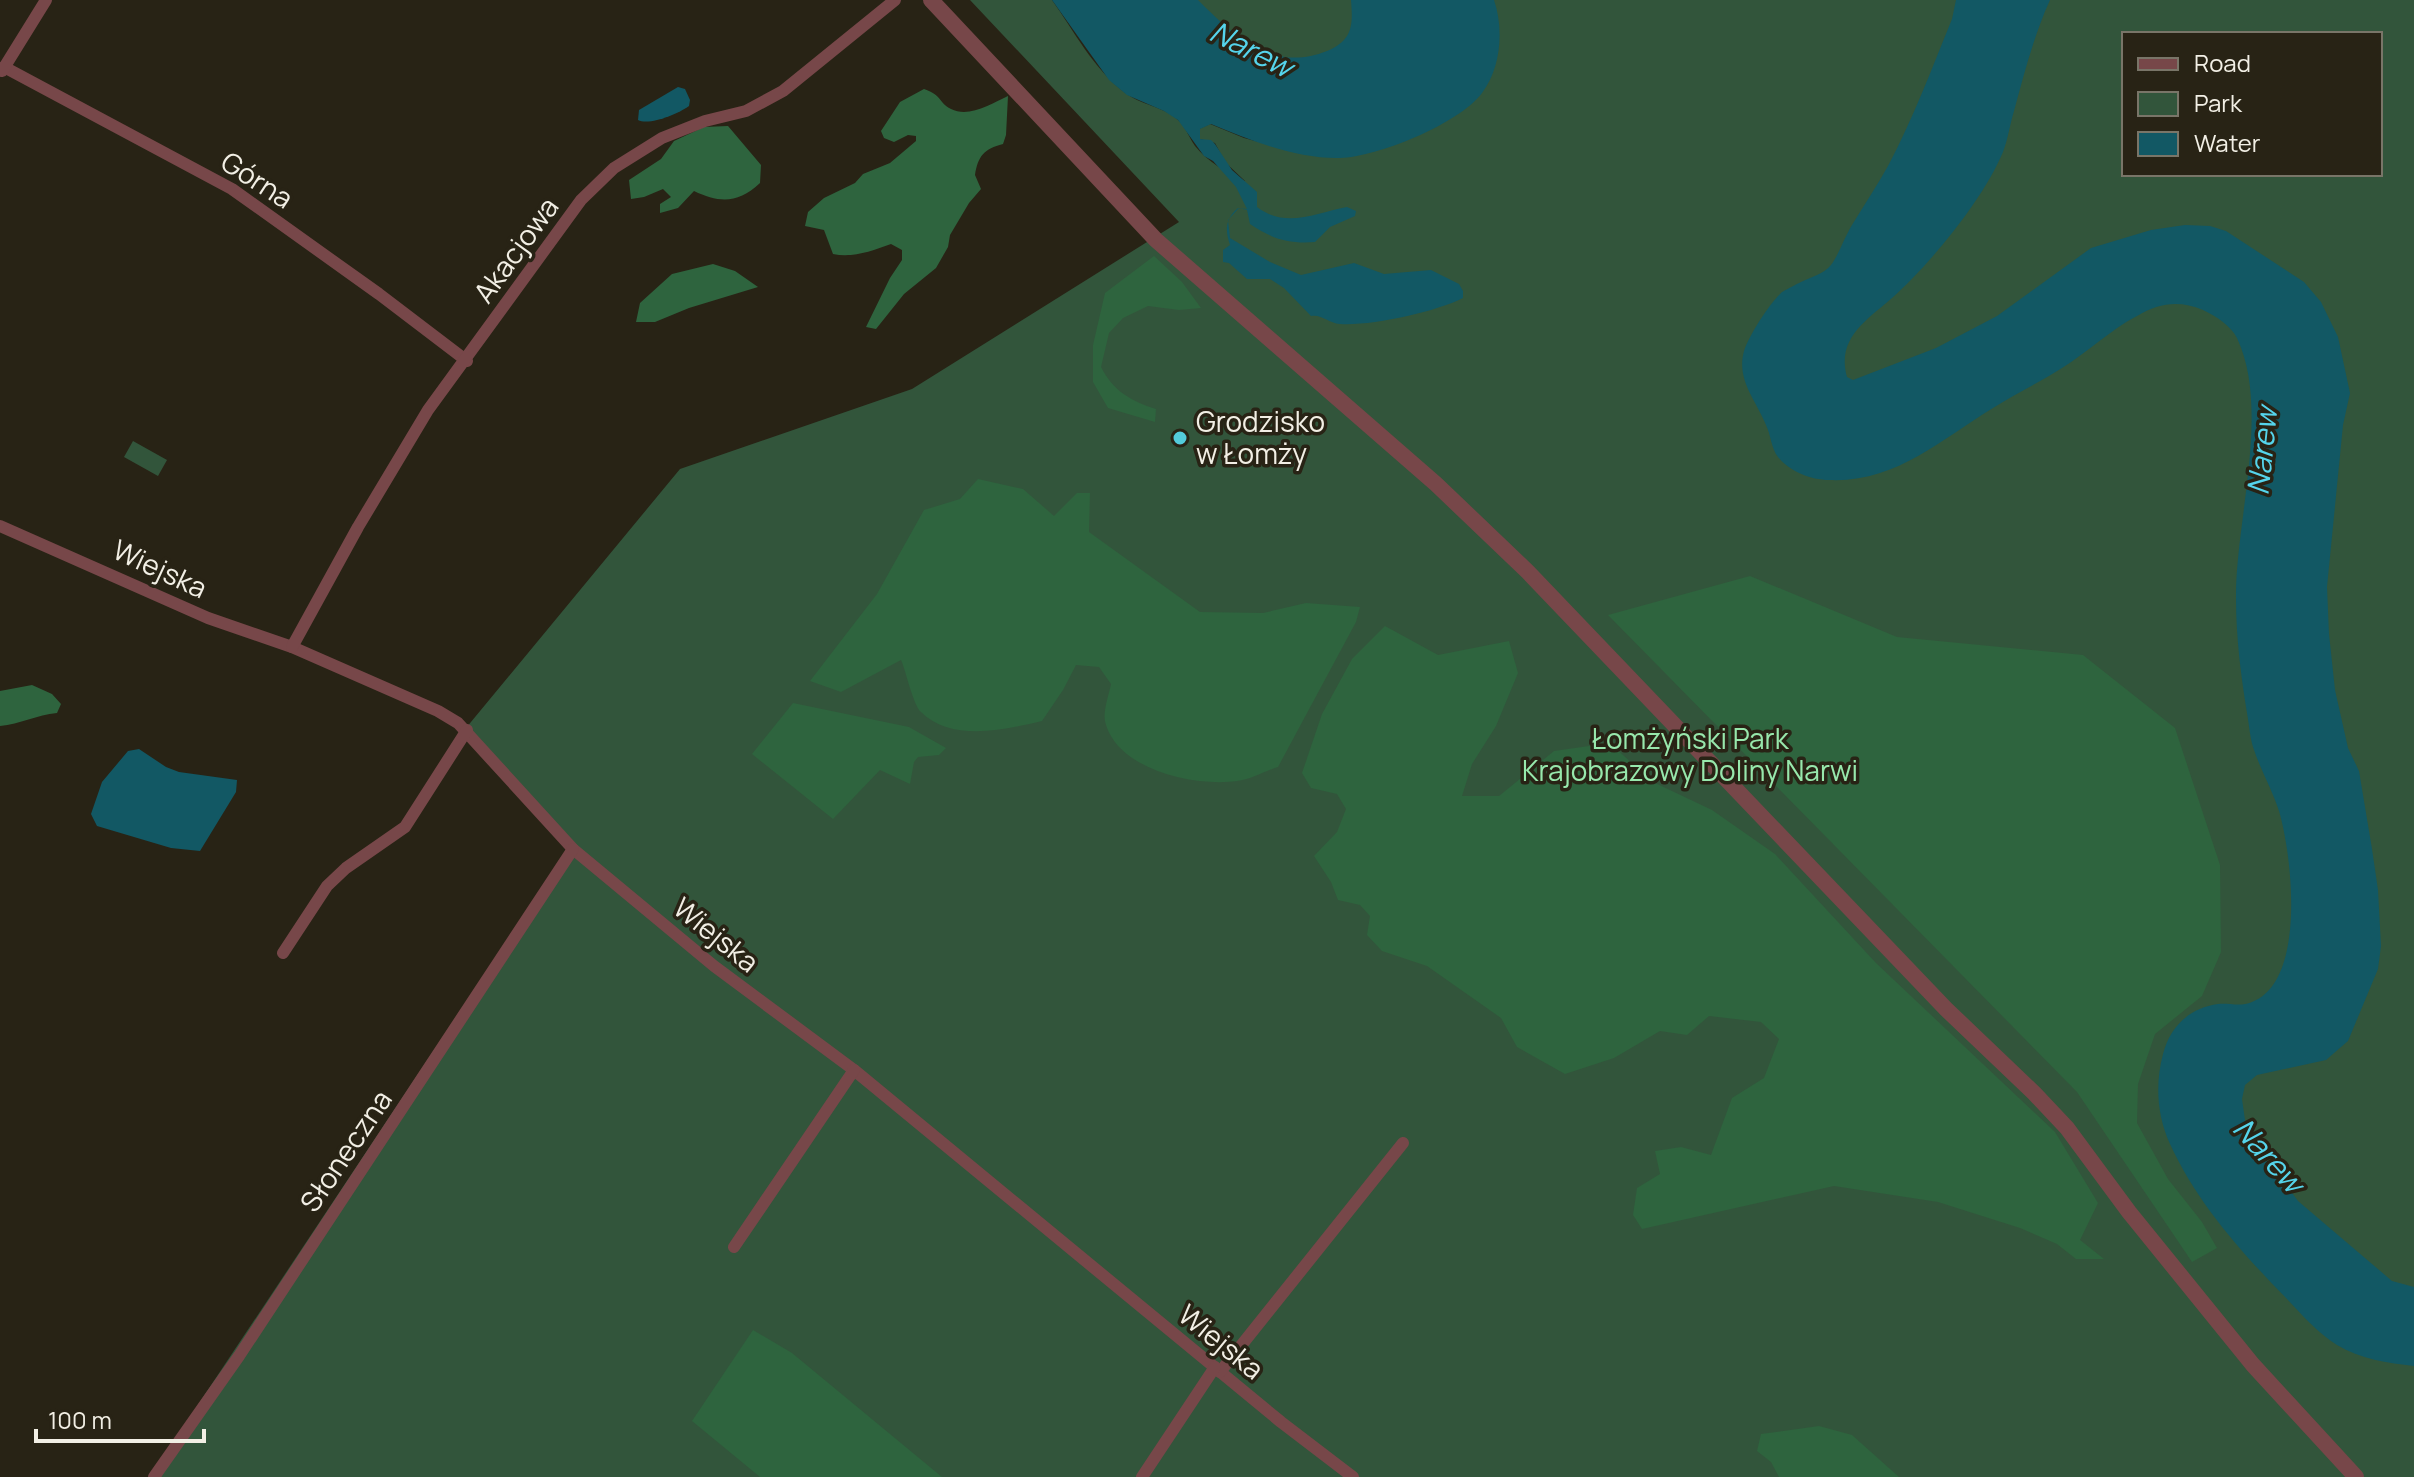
<svg xmlns="http://www.w3.org/2000/svg" width="2414" height="1477" font-family="Manrope,sans-serif">
<style>
.green{fill:#32553b;fill-rule:evenodd}
.forest{fill:#2e643e}
.water{fill:#125864}
.lines{fill:none;stroke-linecap:round;stroke-linejoin:round}
.minor{stroke:#774749;stroke-width:12}
.tertiary{stroke:#774749;stroke-width:16}
.poi-dot{fill:#53cbda;stroke:#282315;stroke-width:3}
.labels{text-anchor:middle;stroke-width:7;stroke-linejoin:round;paint-order:stroke}
.street-label{font-size:28px;fill:#f2efe5;stroke:#282315}
.poi-label{font-size:28px;fill:#f2efe5;stroke:#282315;text-anchor:start}
.park-label{font-size:28px;fill:#97e8ac;stroke:#282315}
.water-label{font-size:30px;font-style:italic;fill:#55d4eb;stroke:#282315}
</style>
<rect width="100%" height="100%" fill="#282315"/>
<g class="green">
<path d="M970 0H1052C1074 31 1093 68 1124 92 1140 105 1163 106 1178 120 1186 127 1189 138 1195 146 1208 162 1226 172 1245 181L1225 162 1215 143 1200 139 1199 129 1210 124 1244 138 1293 151 1108 0H2414V1477H150L573 841 466 728 680 469 912 389 1179 222ZM2124 34H2380V174H2124Z"/>
<polygon points="133,441 167,460 158,476 124,457"/>
</g>
<g class="forest">
<path d="M924 89C943 96 938 102 951 109 969 118 991 104 1008 96L1006 135 1003 144C984 149 978 156 975 175L981 189 969 203 950 235 948 247 936 268 904 294 876 329 866 327 890 278 902 260V250L891 244C872 251 853 258 833 254L824 230 805 226 808 212 824 198 855 183 863 174 890 163 916 141V136L908 135 894 142 884 138 881 131 900 102Z"/>
<path d="M728 126 761 165 760 183C738 204 719 203 694 191L678 208 660 213V204L671 197 663 189 644 197 631 199 629 180 661 159 674 141 704 127Z"/>
<path d="M1154 256 1182 282 1201 308 1179 310 1148 306 1123 318 1109 333 1101 367C1113 391 1131 401 1156 409L1155 422 1108 408 1093 382V345L1105 293Z"/>
<polygon points="713,264 735,271 758,287 689,308 655,322 636,322 640,303 672,274"/>
<path d="M978 479 1023 489 1054 516 1077 493H1090L1089 532 1200 612 1263 613 1306 603 1360 607 1356 622 1278 767C1265 771 1250 780 1237 781 1195 787 1116 770 1105 721 1103 711 1109 694 1111 684L1099 667 1076 665 1063 690 1042 721C1004 730 951 742 921 712 913 705 906 671 901 660L841 692 810 681 877 594 924 510 960 499Z"/>
<polygon points="1750,576 1897,637 2083,655 2175,728 2220,865 2221,952 2202,996 2155,1034 2138,1084 2137,1123 2168,1179 2202,1222 2217,1248 2192,1262 2077,1092 1608,615"/>
<polygon points="1385,626 1438,655 1509,641 1518,673 1496,726 1472,764 1462,796 1499,796 1554,751 1589,746 1614,747 1653,782 1712,810 1775,854 1876,963 2055,1132 2098,1203 2080,1240 2104,1259 2076,1259 2057,1244 2020,1228 1938,1202 1834,1186 1642,1229 1633,1215 1637,1188 1660,1174 1655,1151 1681,1147 1711,1155 1732,1098 1764,1078 1779,1039 1761,1022 1709,1016 1687,1035 1660,1031 1614,1058 1565,1074 1517,1047 1501,1018 1427,966 1382,951 1367,935 1370,916 1360,905 1338,900 1331,882 1314,856 1337,832 1346,809 1337,794 1311,788 1302,773 1322,714 1352,659"/>
<path d="M32 685 52 694 61 704 57 713C37 715 20 724 0 726V691Z"/>
<polygon points="793,703 909,727 946,748 939,755 918,757 914,762 910,784 880,770 833,819 752,754"/>
<polygon points="753,1330 792,1353 942,1477 760,1477 692,1421"/>
<polygon points="1819,1426 1852,1435 1899,1477 1779,1477 1771,1462 1757,1451 1761,1434"/>
</g>
<g class="water">
<path d="M1052 0H1198C1234 36 1273 73 1327 51 1353 40 1353 25 1351 0H1494C1504 29 1501 68 1482 93 1459 124 1377 157 1340 158 1296 159 1250 140 1211 124L1200 129V139L1211 140 1215 144 1232 170 1257 192V207C1286 229 1315 213 1347 207L1356 211 1355 216 1330 227 1315 242C1289 244 1272 239 1250 224L1247 210 1239 208 1228 220 1230 238 1270 262 1301 275 1354 263 1384 274 1431 270 1459 284 1463 291V298C1435 312 1372 326 1340 324 1328 323 1322 314 1311 316L1284 288 1270 279H1247L1229 263 1223 262V250L1230 245C1225 230 1225 219 1238 208 1241 208 1244 209 1247 209L1236 187 1213 161 1204 156 1178 120 1164 111 1127 95 1109 80Z"/>
<path d="M1956 0H2050C2034 35 2024 74 2014 111 2010 124 2008 139 2003 152 1983 200 1930 264 1892 298 1867 320 1836 338 1847 377L1853 380 1936 348 1997 316 2091 248 2151 230 2185 225 2210 226 2226 231 2304 282 2321 302 2338 337 2350 393 2343 425 2327 587 2329 634 2335 690 2348 748 2359 771 2372 849 2378 890 2381 946 2378 969 2348 1041 2326 1060 2257 1075 2245 1085 2242 1099 2246 1127 2255 1144 2298 1201 2392 1281 2414 1287V1366C2388 1363 2360 1359 2337 1345 2318 1333 2302 1315 2287 1299 2242 1253 2197 1203 2170 1144 2157 1116 2155 1084 2163 1054 2170 1027 2189 1008 2218 1004 2230 1003 2241 1007 2252 1002 2307 981 2292 855 2279 811 2272 789 2260 769 2253 747 2250 737 2249 724 2247 713 2241 676 2236 637 2236 599 2235 522 2271 410 2237 338 2231 326 2216 316 2203 310 2179 300 2159 303 2137 316 2110 330 2088 352 2062 368 2040 382 2015 394 1993 408 1939 441 1895 483 1829 480 1811 480 1789 471 1778 457 1771 448 1771 435 1766 425 1756 400 1736 380 1744 351 1749 335 1770 303 1781 293 1783 291 1799 283 1801 282 1811 277 1824 274 1831 265 1838 256 1845 236 1852 225 1864 205 1877 186 1888 166 1913 119 1932 68 1952 19Z"/>
<path d="M678 87 685 89 690 100 689 106C678 114 649 126 638 120L639 110Z"/>
<polygon points="139,749 166,767 179,772 237,780 236,792 200,851 171,848 97,826 91,814 102,782 128,751"/>
</g>
<g class="lines">
<g class="minor">
<polyline points="4,67 232,189 379,294 467,361"/>
<polyline points="2,71 46,0"/>
<polyline points="0,526 208,618 292,647 438,711 458,723 573,849 714,966 854,1070 1281,1422 1353,1477"/>
<polyline points="292,647 358,527 428,410 581,200 614,168 662,138 705,121 746,111 783,91 895,0"/>
<polyline points="283,953 327,886 346,868 405,827 467,730"/>
<polyline points="734,1247 854,1070"/>
<polyline points="1220,1372 1403,1143"/>
<polyline points="154,1477 239,1356 573,849"/>
<polyline points="1142,1477 1215,1367"/>
</g>
<polyline class="tertiary" points="931,0 1156,240 1436,484 1528,572 1946,1009 2034,1093 2067,1128 2129,1212 2253,1365 2356,1477"/>
</g>
<circle class="poi-dot" cx="1180" cy="438" r="8"/>
<g class="labels">
<g class="street-label">
<text transform="translate(257 180) rotate(33)" y="10">Górna</text>
<text transform="translate(516 250) rotate(-54)" y="10">Akacjowa</text>
<text transform="translate(160 569) rotate(25)" y="10">Wiejska</text>
<text transform="translate(716 935) rotate(39)" y="10">Wiejska</text>
<text transform="translate(346 1151) rotate(-56)" y="10">Słoneczna</text>
<text transform="translate(1221 1342) rotate(39)" y="10">Wiejska</text>
</g>
<g class="poi-label">
<text x="1196" y="432">Grodzisko<tspan x="1196" dy="32">w Łomży</tspan></text>
</g>
<g class="park-label">
<text x="1690" y="749">Łomżyński Park<tspan x="1690" dy="32">Krajobrazowy Doliny Narwi</tspan></text>
</g>
<g class="water-label">
<text transform="translate(1251 50) rotate(27)" y="10">Narew</text>
<text transform="translate(2263 451) rotate(-84)" y="10">Narew</text>
<text transform="translate(2268 1156) rotate(48)" y="10">Narew</text>
</g>
</g>
<rect x="2122" y="32" width="260" height="144" fill="#282315" stroke="#797568" stroke-width="2"/>
<rect x="2138" y="58" width="40" height="12" fill="#774749" stroke="#797568" stroke-width="2"/>
<text x="2194" y="72" font-size="24" fill="#f2efe5">Road</text>
<rect x="2138" y="92" width="40" height="24" fill="#32553b" stroke="#797568" stroke-width="2"/>
<text x="2194" y="112" font-size="24" fill="#f2efe5">Park</text>
<rect x="2138" y="132" width="40" height="24" fill="#125864" stroke="#797568" stroke-width="2"/>
<text x="2194" y="152" font-size="24" fill="#f2efe5">Water</text>
<path d="M36 1429v12h168v-12" fill="none" stroke="#f2efe5" stroke-width="4"/>
<text x="48" y="1429" font-size="24" fill="#f2efe5" stroke="#282315" stroke-width="6" paint-order="stroke">100 m</text>
</svg>
